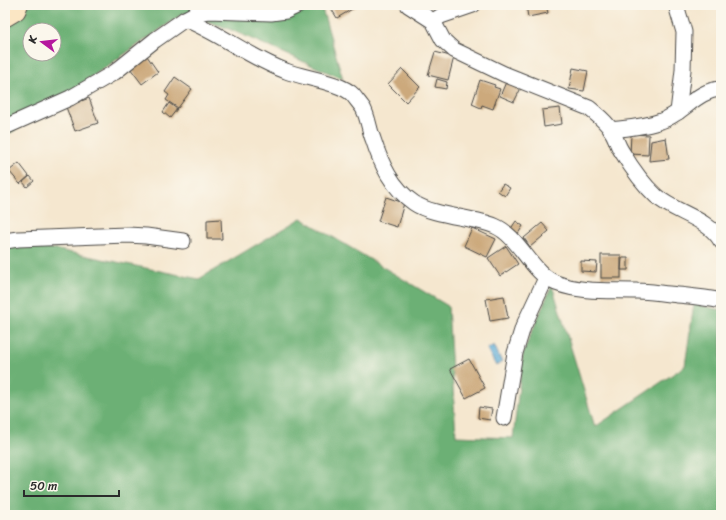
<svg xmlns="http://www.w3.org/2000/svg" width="726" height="520" font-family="Sriracha,sans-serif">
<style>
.forest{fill:#6cb074;stroke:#4c6e50;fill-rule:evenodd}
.water{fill:#5baad5;stroke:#436a80}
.building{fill:#cca97c}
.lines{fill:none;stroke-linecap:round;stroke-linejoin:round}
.street-casing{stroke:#494744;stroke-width:17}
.secondary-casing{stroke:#494744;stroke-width:23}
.street{stroke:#fff;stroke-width:15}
.secondary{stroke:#fbe6c4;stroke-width:21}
</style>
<rect width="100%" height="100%" fill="#fbf7ec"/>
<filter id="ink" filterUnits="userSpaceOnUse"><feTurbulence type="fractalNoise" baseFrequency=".025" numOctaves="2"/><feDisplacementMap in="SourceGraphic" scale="8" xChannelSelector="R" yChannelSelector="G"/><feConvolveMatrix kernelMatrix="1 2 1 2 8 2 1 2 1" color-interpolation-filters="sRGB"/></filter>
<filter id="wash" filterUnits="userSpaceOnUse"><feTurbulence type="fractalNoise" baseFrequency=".012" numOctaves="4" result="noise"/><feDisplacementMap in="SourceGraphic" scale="16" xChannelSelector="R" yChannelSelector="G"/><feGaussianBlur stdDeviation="0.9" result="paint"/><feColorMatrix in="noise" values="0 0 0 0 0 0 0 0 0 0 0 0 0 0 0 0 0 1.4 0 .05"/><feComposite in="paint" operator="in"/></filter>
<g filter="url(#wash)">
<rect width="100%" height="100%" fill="#f5e7cf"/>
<g class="forest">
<path d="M5 5H321L343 79 229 29 184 13 12 132 5 135ZM30 30H54V54H30Z"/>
<polygon points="301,218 448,306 456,436 513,438 523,353 552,285 595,427 685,366 694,304 721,310 721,515 5,515 5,239 199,279"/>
</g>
<polygon class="water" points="494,345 502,362 496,366 487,349"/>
<g id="blocks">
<g class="building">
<polygon points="329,5 359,5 337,18"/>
<polygon points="526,5 546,5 548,13 528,17"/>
<polygon points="435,52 454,57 448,80 428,75"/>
<polygon points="147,56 158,72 142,84 130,68"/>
<polygon points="573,68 588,71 584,91 569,89"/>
<polygon points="402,69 420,87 406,102 388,84"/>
<polygon points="175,77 192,89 178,108 166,100 169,95 165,92"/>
<polygon points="437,79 447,82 446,89 435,87"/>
<polygon points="480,80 495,85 494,87 500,89 493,109 482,105 481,108 472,104"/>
<polygon points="506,82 521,88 514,102 500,96"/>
<polygon points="89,98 98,123 75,131 66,107"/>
<polygon points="169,103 177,109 170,118 163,112"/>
<polygon points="560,108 562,124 544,127 542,110"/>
<polygon points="631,134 649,135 648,155 630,154"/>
<polygon points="666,138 669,159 649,161 651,141"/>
<polygon points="19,163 29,176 20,184 9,171"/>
<polygon points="30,176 34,181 27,187 23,182"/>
<polygon points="503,184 510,188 505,196 498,191"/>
<polygon points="386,197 404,203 397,227 378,221"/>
<polygon points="221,219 222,239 207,239 207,220"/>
<polygon points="516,221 523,226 517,235 510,230"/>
<polygon points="542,223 549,231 530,247 524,238"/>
<polygon points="472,228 496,239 487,257 464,246"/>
<polygon points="506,246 518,264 500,276 488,258"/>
<rect x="601" y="255" width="20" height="23"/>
<polygon points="622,258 628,258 628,270 621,270"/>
<polygon points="581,261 597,262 596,272 581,271"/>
<polygon points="504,296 508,318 490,321 486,299"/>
<polygon points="469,359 485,388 466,398 450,369"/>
<polygon points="479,407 492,409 490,420 478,418"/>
</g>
</g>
</g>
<g filter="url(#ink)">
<use href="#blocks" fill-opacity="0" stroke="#494744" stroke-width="1"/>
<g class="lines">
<defs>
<g id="street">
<path d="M408 5 433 21 443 40 454 50 504 74 589 108C597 115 606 121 611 130 616 137 617 145 622 152 631 167 643 184 656 196 675 213 708 218 721 241"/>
<polyline points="676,5 684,32 683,70 678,112"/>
<path d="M185 19C220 33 250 58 286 71 303 78 341 82 353 95 356 99 360 104 363 108 368 117 369 129 373 139 381 164 392 188 414 203 433 216 473 217 495 226 519 236 532 274 556 283 582 293 610 290 637 291 648 291 659 293 669 294 687 296 704 297 721 301"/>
<polyline points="433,21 441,16 473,5"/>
<polyline points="5,127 70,98 115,72 155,40 185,19 196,13 208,11 271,13 286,11 299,5"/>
<path d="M611 130C628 128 645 127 661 121 683 114 697 90 721 89"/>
<polyline points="5,241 18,239 127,235 146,236 183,241"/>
<polyline points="504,418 515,353 523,327 546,278"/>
</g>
<polyline id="secondary" points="5,16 15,10 17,5"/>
</defs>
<use href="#street" class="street-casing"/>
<use href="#secondary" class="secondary-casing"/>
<use href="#street" class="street"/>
<use href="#secondary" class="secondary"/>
</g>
</g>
<rect width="726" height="520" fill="none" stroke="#fbf7ec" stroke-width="20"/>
<g transform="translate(42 42) rotate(285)"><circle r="19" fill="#fbf7ec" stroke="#a8a59f"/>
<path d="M0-3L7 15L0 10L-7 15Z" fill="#b5179e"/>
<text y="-6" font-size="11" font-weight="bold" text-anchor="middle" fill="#2b2b2b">K</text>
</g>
<path d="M24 490v6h95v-6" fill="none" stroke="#2b2b2b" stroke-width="2"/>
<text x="30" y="490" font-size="12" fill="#2b2b2b" stroke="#fbf7ec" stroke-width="3" paint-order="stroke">50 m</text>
</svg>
